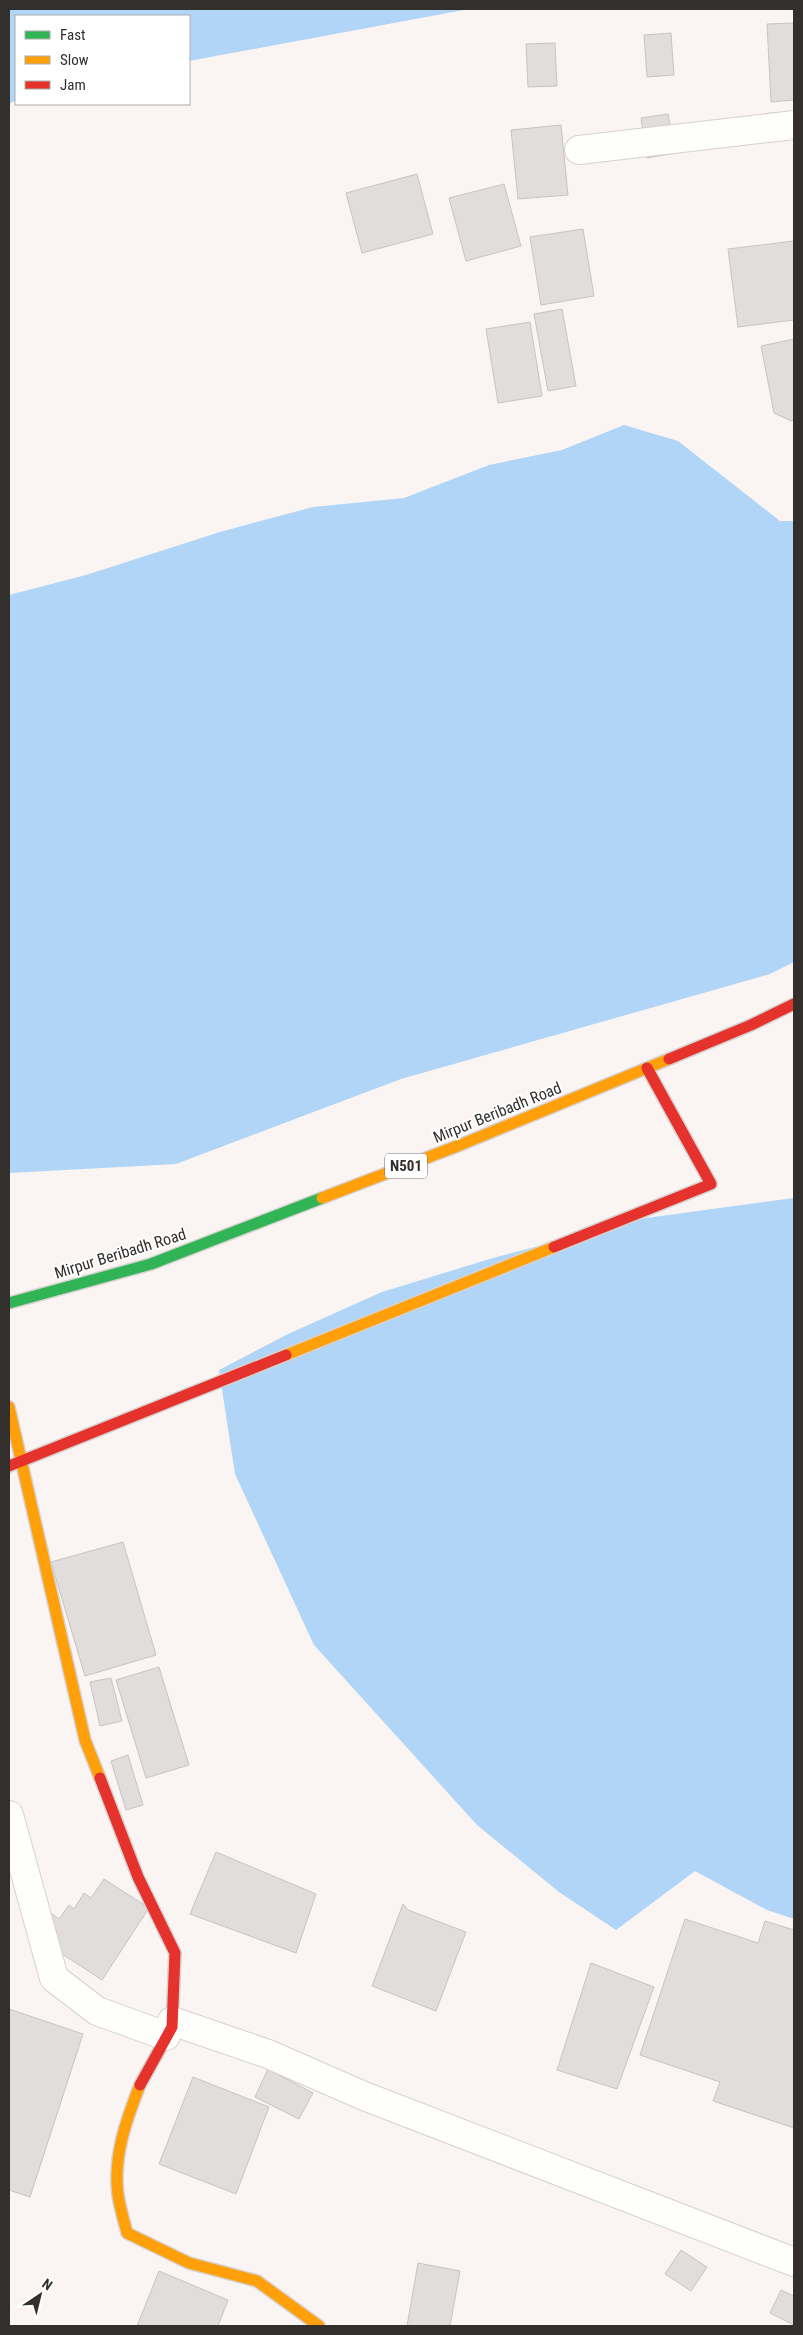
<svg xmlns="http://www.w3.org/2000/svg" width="803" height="2335" font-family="'Roboto Condensed',sans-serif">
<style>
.water{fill:#b0d5f6}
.building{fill:#e1dddd;stroke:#c8c4c3}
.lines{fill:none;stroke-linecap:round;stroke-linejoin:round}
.street-casing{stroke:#d6d2cf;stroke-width:30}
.fast-casing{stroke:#d6d2cf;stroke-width:14}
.slow-casing{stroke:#d6d2cf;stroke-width:14}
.jam-casing{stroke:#d6d2cf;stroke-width:14}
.street{stroke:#fefefd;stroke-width:28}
.fast{stroke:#30b455;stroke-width:11}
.slow{stroke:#ff9f0a;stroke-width:11}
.jam{stroke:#e5322d;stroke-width:11}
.labels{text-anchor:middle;stroke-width:4;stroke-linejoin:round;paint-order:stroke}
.shield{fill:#fff;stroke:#706d6c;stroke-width:1}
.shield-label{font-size:15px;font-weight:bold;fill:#322f2d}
.street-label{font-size:16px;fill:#322f2d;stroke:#fff}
</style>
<rect width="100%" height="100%" fill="#faf5f2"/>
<g class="water">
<polygon points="9,9 469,9 189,61 189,16 16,16 16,100 9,104"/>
<polygon points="624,425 678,441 780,521 794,521 794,962 770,974 401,1079 176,1164 9,1173 9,595 86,575 220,532 313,507 404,498 489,465 562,450"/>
<polygon points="794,1198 794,1919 767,1910 695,1871 616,1930 559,1892 477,1825 314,1645 235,1474 219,1370 288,1334 382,1292 493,1258 646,1218"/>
</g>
<g class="building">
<polygon points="794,23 794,100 771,102 767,24"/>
<polygon points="671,33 674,75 647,77 644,35"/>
<polygon points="555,43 557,86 528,87 526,44"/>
<polygon points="668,114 675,153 647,158 641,118"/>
<polygon points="561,125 568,195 518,199 511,130"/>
<polygon points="417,174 433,234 362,253 346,193"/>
<polygon points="504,184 521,246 466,261 449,198"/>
<polygon points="583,229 594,296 541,305 530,237"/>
<polygon points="794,241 794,320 738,327 728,249"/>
<polygon points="562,309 576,386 548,391 534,314"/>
<polygon points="530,322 542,396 498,403 486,329"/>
<polygon points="794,339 794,420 791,421 774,413 761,346"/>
<polygon points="123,1542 156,1655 85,1676 51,1562"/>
<polygon points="159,1667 189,1765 146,1778 116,1680"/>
<polygon points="111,1678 122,1721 100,1726 90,1682"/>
<polygon points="128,1755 143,1805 126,1810 111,1761"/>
<polygon points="216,1852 316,1894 296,1953 190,1914"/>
<polygon points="104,1879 149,1908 102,1980 53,1948 48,1911 59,1919 69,1905 74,1909 84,1893 91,1898"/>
<polygon points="403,1904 408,1910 466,1932 436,2011 372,1986"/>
<polygon points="685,1919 758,1943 765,1921 794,1930 794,2128 713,2101 720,2082 640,2055"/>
<polygon points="591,1963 654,1987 617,2089 557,2070"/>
<polygon points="9,2009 83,2034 30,2197 9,2190"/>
<polygon points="268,2069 313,2093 299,2119 255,2097"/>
<polygon points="193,2077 269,2107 236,2194 159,2164"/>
<polygon points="681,2250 707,2267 691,2291 665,2274"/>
<polygon points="418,2263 460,2271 450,2326 407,2326"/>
<polygon points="159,2271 228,2300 218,2326 137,2326"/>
<polygon points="781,2290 794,2296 794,2325 770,2313"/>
</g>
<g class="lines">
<defs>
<g id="street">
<polyline points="579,150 794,125"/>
<polyline points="9,1815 54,1978 97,2011 166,2036"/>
<polyline points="172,2021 268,2054 364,2096 794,2262"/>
</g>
<polyline id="fast" points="9,1303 151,1264 322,1198"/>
<g id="slow">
<polyline points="322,1198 460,1145 669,1059"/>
<polyline points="286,1355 554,1247"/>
<polyline points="9,1407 85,1740 100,1778"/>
<path d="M140 2085C126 2120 113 2157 118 2195 120 2208 124 2221 127 2233L189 2263 257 2281 319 2326"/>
</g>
<g id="jam">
<polyline points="669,1059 751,1025 794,1004"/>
<polyline points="554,1247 711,1184 647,1068"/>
<polyline points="9,1466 286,1355"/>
<polyline points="100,1778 138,1877 175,1953 172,2027 140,2085"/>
</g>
</defs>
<use href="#street" class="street-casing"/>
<use href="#fast" class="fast-casing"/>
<use href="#slow" class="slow-casing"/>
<use href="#jam" class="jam-casing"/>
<use href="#street" class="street"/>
<use href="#fast" class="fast"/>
<use href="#slow" class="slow"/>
<use href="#jam" class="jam"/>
</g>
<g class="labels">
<rect class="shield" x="385" y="1153.5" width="42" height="25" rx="4"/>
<g class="shield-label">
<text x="406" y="1171">N501</text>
</g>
<g class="street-label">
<text transform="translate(497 1112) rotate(-22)" y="6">Mirpur Beribadh Road</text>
<text transform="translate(120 1253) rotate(-17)" y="6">Mirpur Beribadh Road</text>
</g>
</g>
<rect width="803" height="2335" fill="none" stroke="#322f2d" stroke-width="20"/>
<rect x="15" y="15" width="175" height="90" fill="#ffffff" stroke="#adacab"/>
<rect x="25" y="31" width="25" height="8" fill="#30b455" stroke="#adacab"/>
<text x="60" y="40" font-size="15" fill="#322f2d">Fast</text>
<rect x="25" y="56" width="25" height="8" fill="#ff9f0a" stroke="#adacab"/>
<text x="60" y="65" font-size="15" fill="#322f2d">Slow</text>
<rect x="25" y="81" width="25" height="8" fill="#e5322d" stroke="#adacab"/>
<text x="60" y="90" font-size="15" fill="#322f2d">Jam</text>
<g transform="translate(40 2295) rotate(35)" stroke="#ffffff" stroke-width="4" paint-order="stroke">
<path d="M0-4L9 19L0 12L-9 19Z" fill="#322f2d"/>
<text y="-8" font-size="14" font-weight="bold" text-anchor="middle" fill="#322f2d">N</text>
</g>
</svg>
